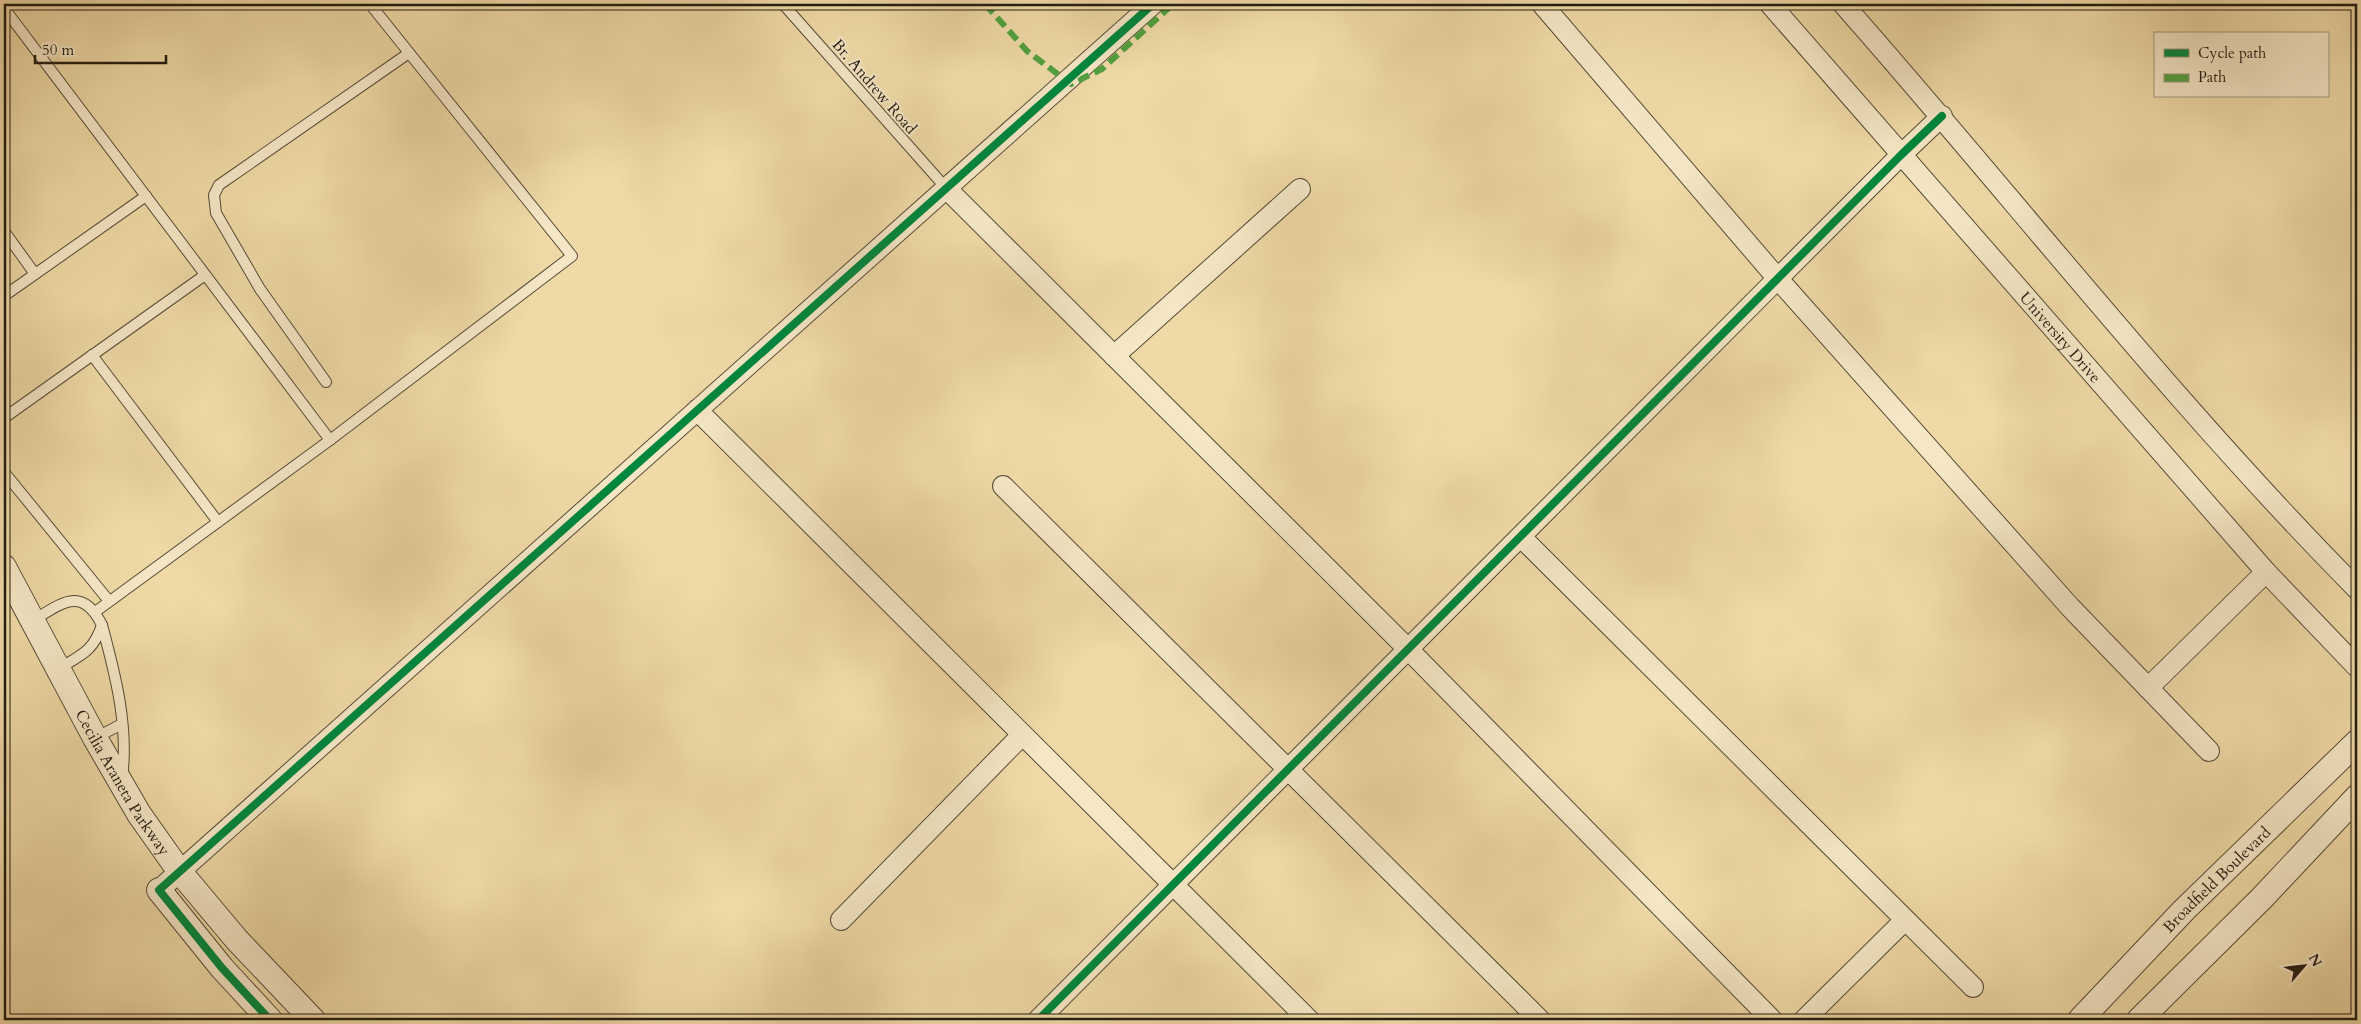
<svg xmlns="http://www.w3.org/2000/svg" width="2361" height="1024" font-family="Cardo,serif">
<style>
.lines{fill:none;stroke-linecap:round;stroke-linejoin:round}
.service-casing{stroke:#574c36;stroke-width:12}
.minor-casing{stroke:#574c36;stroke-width:22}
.tertiary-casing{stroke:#574c36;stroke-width:26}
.service{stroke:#f5e7c6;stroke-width:10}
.minor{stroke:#f5e7c6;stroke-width:20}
.tertiary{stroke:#f5e7c6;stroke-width:24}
.quiet{stroke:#50a13f;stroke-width:6;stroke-dasharray:12 6;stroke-linecap:butt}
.cycleway-casing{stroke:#f5e7c6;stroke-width:11}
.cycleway{stroke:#00873e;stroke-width:8}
.labels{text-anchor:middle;stroke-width:4;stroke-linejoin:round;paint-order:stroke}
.street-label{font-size:16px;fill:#241c11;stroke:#f5e7c6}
</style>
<rect width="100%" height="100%" fill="#efdaa7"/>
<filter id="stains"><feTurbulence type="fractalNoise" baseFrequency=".004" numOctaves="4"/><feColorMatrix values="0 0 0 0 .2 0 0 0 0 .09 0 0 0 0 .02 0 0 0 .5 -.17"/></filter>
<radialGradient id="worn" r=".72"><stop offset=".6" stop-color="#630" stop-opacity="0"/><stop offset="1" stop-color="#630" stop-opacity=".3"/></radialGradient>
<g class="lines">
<defs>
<g id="service">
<polyline points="783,4 946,188"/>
<polyline points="4,8 330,440 95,612"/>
<polyline points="4,231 35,274"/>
<polyline points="4,296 146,196"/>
<polyline points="92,355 218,522"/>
<polyline points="326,382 260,289 216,213 214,195 219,185 409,53"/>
<polyline points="4,418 205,275"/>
<polyline points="330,440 572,256 370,4"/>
<polyline points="4,472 109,601"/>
<path d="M32 621C62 603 82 585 102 625 93 652 81 655 58 669"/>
<path d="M102 625C115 673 129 727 122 777"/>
<polyline points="95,738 122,724"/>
</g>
<g id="minor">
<polyline points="1542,4 1778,279 2070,607 2209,751"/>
<path id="s1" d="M1770 4 2266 572 2357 667"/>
<path d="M1843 4C2014 198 2175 405 2357 589"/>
<polyline points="946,188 1409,650 1772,1020"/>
<polyline points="1114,356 1300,189"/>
<polyline points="697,410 1309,1020"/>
<polyline points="1003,486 1540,1020"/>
<polyline points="1521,537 1973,987"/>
<polyline points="2148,688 2266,572"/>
<polyline points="159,890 1153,4"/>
<polyline points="841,920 1022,735"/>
<polyline points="1038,1020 1901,155 1942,116"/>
<polyline points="1804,1020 1905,920"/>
</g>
<g id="tertiary">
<path id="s2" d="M4 567 95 738 139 814 180 872 237 940 313 1020"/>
<polyline points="159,890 222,968 270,1020"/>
<path id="s3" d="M2080 1020 2184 910 2357 742"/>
<polyline points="2139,1020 2262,898 2357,797"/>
</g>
</defs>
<use href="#service" class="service-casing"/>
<use href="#minor" class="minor-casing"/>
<use href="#tertiary" class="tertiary-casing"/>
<use href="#service" class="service"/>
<use href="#minor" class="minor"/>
<use href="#tertiary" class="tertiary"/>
<polyline class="quiet" points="985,4 1027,51 1071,84 1102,69 1173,4"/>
<defs>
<g id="cycleway">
<polyline points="270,1020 222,968 159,890 1153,4"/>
<polyline points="1038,1020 1901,155 1942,116"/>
</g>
</defs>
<use href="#cycleway" class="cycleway-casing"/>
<use href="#cycleway" class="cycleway"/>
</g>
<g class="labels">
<g class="street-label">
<text transform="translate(875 86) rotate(49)" y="6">Br. Andrew Road</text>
<text dy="6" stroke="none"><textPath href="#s1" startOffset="442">University Drive</textPath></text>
<text dy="6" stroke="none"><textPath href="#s2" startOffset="246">Cecilia Araneta Parkway</textPath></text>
<text dy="6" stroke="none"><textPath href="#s3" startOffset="196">Broadfield Boulevard</textPath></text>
</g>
</g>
<rect width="2361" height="1024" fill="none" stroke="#efdaa7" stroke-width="20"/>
<rect x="5" y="5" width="2351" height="1014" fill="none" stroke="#241c11" stroke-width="2.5"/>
<rect x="10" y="10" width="2341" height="1004" fill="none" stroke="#241c11"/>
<rect x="2154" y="32" width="175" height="65" fill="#f5e7c6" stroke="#a1967e"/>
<rect x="2164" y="49" width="25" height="8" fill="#00873e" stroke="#a1967e"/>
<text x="2198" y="58" font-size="15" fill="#241c11">Cycle path</text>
<rect x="2164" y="74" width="25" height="8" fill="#50a13f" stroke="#a1967e"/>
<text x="2198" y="82" font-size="15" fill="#241c11">Path</text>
<g transform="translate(2304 966) rotate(62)" stroke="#f5e7c6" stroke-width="4" paint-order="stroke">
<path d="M0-4L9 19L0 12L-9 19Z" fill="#241c11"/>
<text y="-8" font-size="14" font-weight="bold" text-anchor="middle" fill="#241c11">N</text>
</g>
<path d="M35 55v8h131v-8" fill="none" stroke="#241c11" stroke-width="2.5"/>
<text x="42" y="55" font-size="15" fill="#241c11" stroke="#f5e7c6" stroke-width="4" paint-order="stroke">50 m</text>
<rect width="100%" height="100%" filter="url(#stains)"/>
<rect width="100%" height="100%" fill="url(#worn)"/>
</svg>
